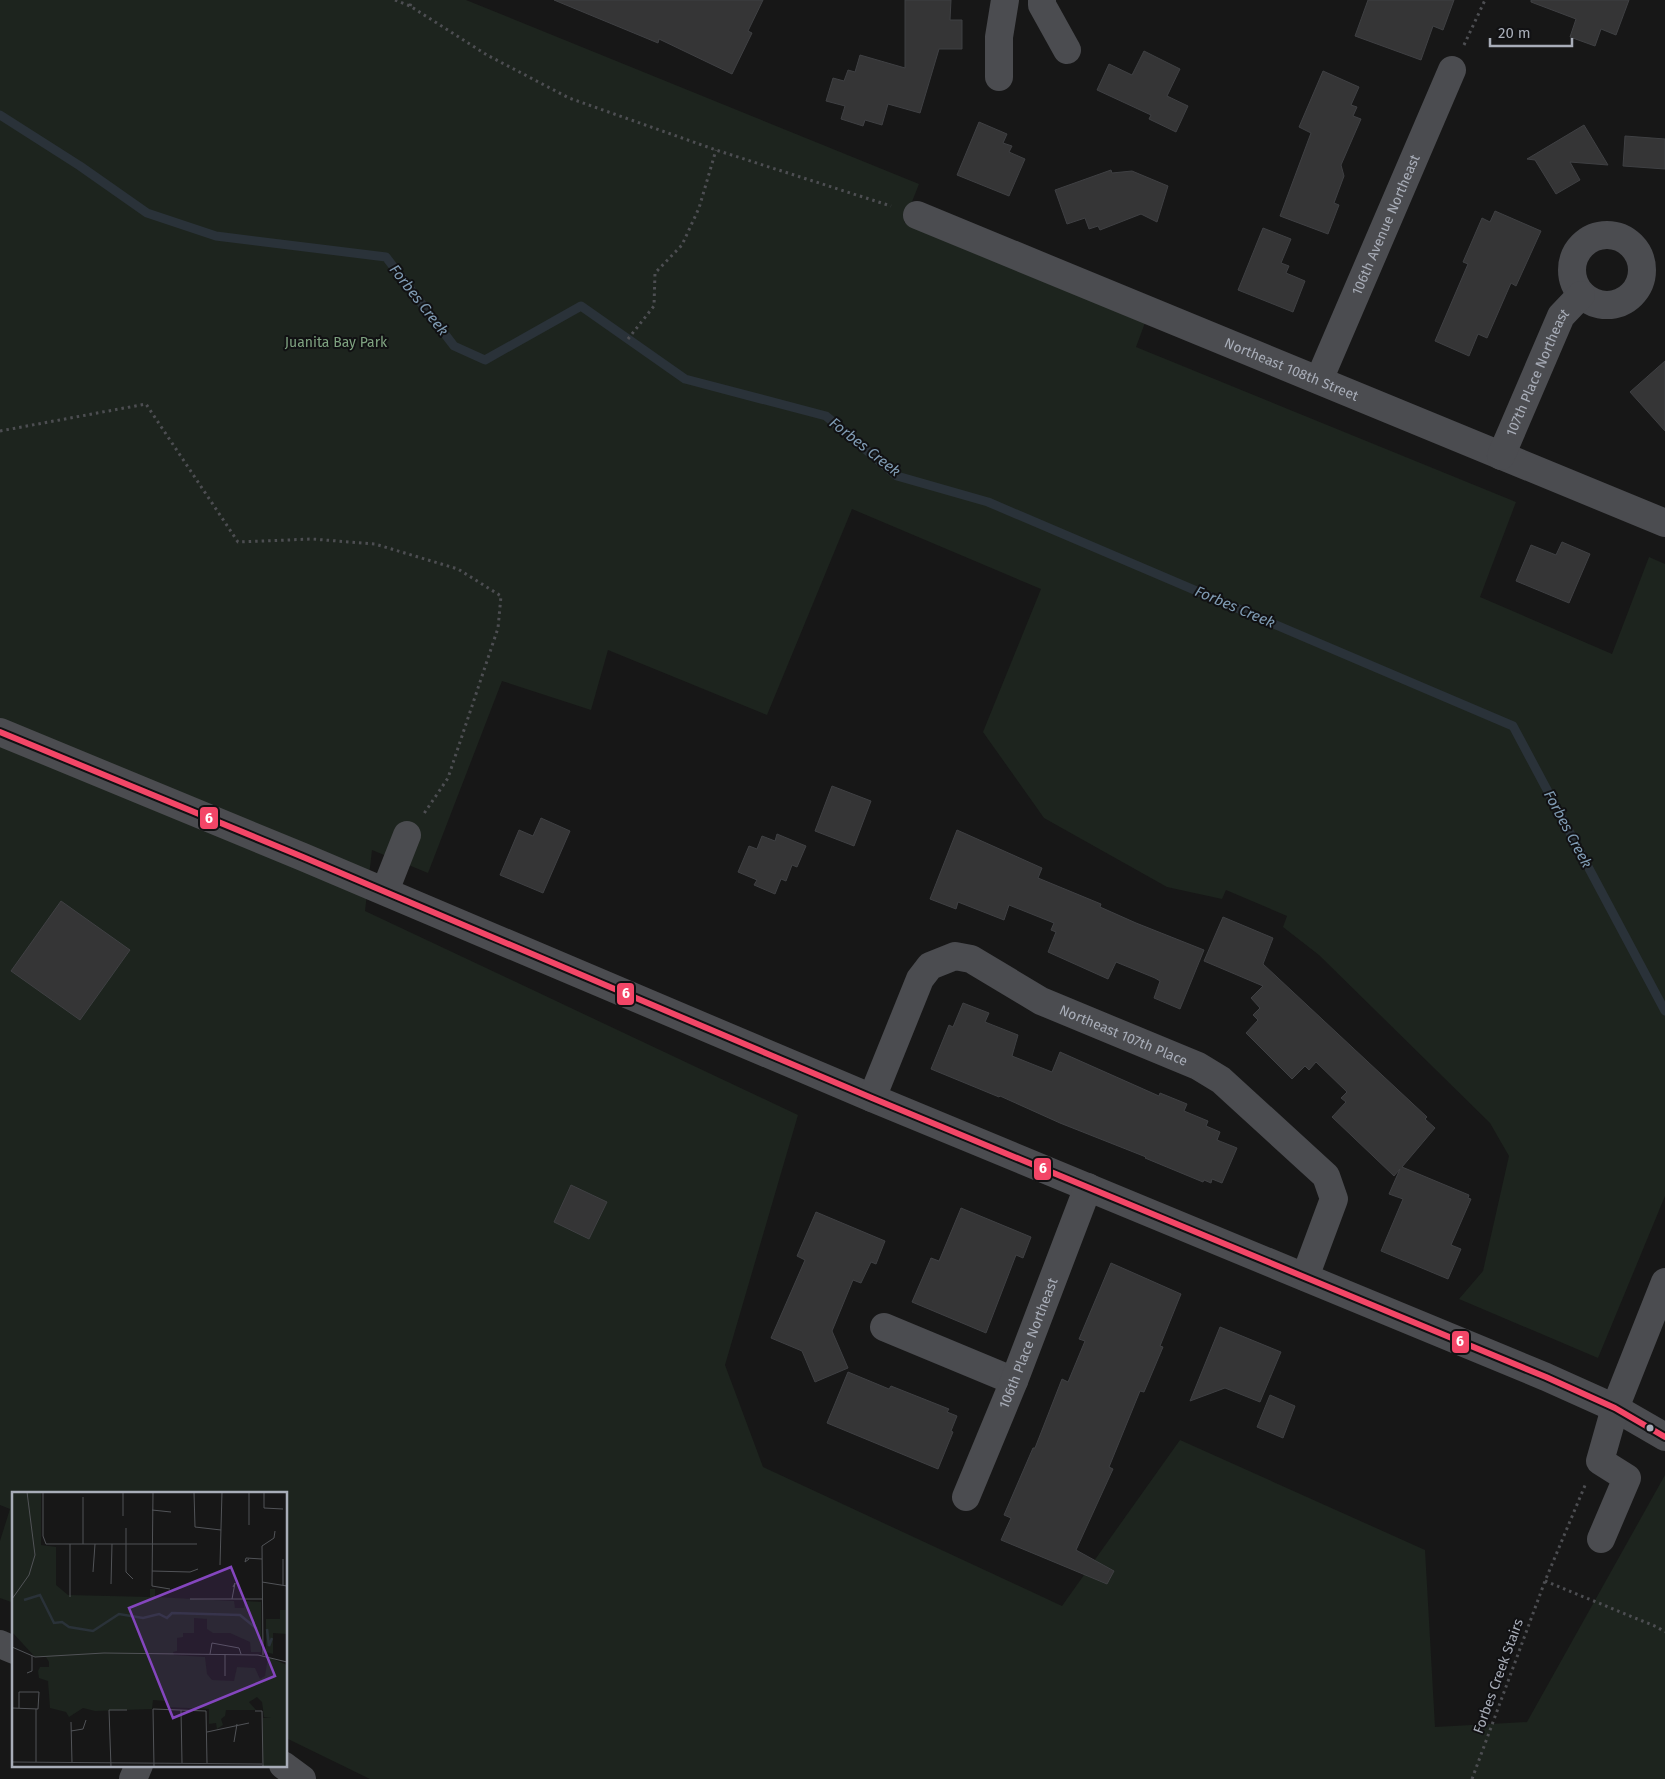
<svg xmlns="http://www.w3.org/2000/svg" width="1665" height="1779" font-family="'Fira Sans',sans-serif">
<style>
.green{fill:#1d241e}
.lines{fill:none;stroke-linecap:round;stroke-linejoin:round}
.stream{stroke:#2a3239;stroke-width:9}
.building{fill:#353536;stroke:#3f4043}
.path{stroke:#4d4e52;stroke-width:3;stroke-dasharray:2.5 4;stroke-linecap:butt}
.minor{stroke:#4b4c50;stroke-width:28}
.bus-1-casing{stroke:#111113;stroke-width:10}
.bus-1{stroke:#f34667;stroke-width:6}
.bus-dot{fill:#a8adb8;stroke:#111113;stroke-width:2}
.labels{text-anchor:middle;stroke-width:4;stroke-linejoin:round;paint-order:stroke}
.street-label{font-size:14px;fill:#a8adb8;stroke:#111113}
.park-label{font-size:14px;fill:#7fa381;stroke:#111113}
.water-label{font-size:15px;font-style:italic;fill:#7f9bb3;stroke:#111113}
.inset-river{fill:none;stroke:#2a3239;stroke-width:2.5}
.inset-road{fill:none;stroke:#515357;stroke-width:1}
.view{fill:#8446be;fill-opacity:0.15;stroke:#8446be;stroke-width:2.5}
.inset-edge{fill:none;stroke:#a8adb8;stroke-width:2.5}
.line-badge{stroke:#111113;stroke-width:2}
.badge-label{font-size:14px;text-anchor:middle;font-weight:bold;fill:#fff}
</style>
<rect width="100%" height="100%" fill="#171717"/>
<polygon class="green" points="0,0 466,0 919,184 904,222 1146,320 1136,347 1516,502 1480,597 1612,654 1649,557 1665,564 1665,1196 1598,1358 1459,1299 1483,1271 1509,1156 1490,1123 1319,955 1283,927 1287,916 1226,890 1222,899 1167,887 1044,818 983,732 1041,589 852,509 767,715 608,650 591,710 502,681 428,873 372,850 365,911 798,1115 725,1365 763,1467 1062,1606 1180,1440 1425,1550 1435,1727 1527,1722 1665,1475 1665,1779 370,1779 286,1738 286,1493 14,1493 14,1603 0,1598 0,1541 10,1509 0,1505"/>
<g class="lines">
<polyline class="stream" points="0,115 80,166 147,213 216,236 386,257 454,346 485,360 581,306 685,379 826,416 897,476 988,502 1513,726 1665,1011"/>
</g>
<g class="building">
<polygon points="554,0 763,0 748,31 752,33 732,74 659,39 658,43"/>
<polygon points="905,0 951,0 950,20 962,20 962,49 939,49 920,113 888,104 882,125 865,120 863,126 841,119 845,106 826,101 833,78 844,81 848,70 855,72 860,55 905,68"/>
<polygon points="1368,0 1454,0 1443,30 1433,26 1421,60 1355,36"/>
<polygon points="1531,0 1629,0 1616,35 1601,29 1595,46 1570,37 1576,19 1531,2"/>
<polygon points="1144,51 1180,69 1167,96 1188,106 1176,132 1149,119 1151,115 1097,90 1109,64 1132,75"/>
<polygon points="1323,71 1359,87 1351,105 1357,107 1353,116 1361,119 1341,165 1344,176 1334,203 1339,205 1328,234 1280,216 1311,133 1299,127"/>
<polygon points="979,122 1007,134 1003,143 1012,146 1009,152 1025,159 1009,196 957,175"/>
<polygon points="1584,125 1608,165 1570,162 1580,180 1556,194 1535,160 1527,159"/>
<polygon points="1625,136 1665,139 1665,169 1623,166"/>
<polygon points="1111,170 1112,173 1132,171 1168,186 1157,222 1141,214 1100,230 1098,226 1089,229 1085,218 1067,224 1055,190"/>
<polygon points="1495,211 1541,231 1516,286 1511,283 1487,338 1478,334 1469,356 1435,341 1468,264 1463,262 1482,218 1490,222"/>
<polygon points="1263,228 1291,239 1281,263 1289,266 1286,273 1305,281 1293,312 1238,290"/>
<polygon points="1665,361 1665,431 1630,392"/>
<polygon points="1562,542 1590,554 1569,603 1516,581 1531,545 1556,555"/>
<polygon points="832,786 871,801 854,846 815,831"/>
<polygon points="541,818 570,831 543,893 500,875 519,830 533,836"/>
<polygon points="957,830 1042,868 1038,878 1101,904 1100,907 1136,923 1204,950 1180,1009 1154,998 1160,981 1155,978 1116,962 1108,979 1048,952 1056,932 1051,930 1054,923 1009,905 1004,920 958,902 956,909 930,899"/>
<polygon points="777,834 806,846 797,867 792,865 786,881 781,879 775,894 754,885 757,880 738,872 749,846 757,849 762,836 775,841"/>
<polygon points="61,901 130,950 80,1020 11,971"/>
<polygon points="1223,917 1273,938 1263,964 1427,1117 1425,1119 1435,1128 1402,1167 1469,1195 1468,1198 1471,1199 1451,1245 1461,1249 1448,1279 1381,1251 1403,1199 1389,1194 1400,1169 1394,1176 1332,1117 1346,1102 1341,1098 1347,1092 1316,1062 1309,1070 1305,1066 1292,1079 1246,1033 1258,1020 1253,1015 1260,1008 1251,998 1263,986 1204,961"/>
<polygon points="963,1003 989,1013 985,1022 1018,1035 1012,1056 1052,1072 1060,1052 1159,1096 1160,1093 1187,1104 1184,1111 1208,1121 1206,1126 1220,1132 1217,1140 1237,1148 1222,1183 1212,1179 1211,1183 1204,1180 1203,1182 1145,1158 1146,1157 1060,1123 1000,1096 999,1097 931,1069 949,1025 953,1027"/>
<polygon points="571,1185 607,1202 589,1239 554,1222"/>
<polygon points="961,1208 1031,1237 1023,1258 1016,1255 986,1333 912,1302 931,1258 939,1261"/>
<polygon points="816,1212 885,1241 876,1264 871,1262 861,1283 853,1280 832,1331 848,1368 815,1382 802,1351 771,1338 805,1260 797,1256"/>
<polygon points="1111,1263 1181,1294 1160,1346 1163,1347 1144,1392 1140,1391 1109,1467 1113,1469 1076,1550 1114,1571 1107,1584 1001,1540 1011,1518 1004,1515 1033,1448 1035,1448 1062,1379 1068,1382 1085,1341 1079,1339"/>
<polygon points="1220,1327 1281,1352 1260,1402 1225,1388 1190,1401"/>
<polygon points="848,1372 889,1389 891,1386 949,1409 947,1412 957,1416 951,1431 953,1432 938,1469 827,1423"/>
<polygon points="1270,1395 1295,1406 1283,1438 1257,1427"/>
</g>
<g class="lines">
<g class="path">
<polyline points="395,0 410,6 487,55 569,98 716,150 891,206"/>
<polyline points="410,6 412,0"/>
<polyline points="1464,45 1485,0"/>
<polyline points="628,339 654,306 655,273 682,245 699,208 716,150"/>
<polyline points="0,431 146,404 238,542 312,539 375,544 458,569 501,596 498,628 448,778 423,815"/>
<polyline points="1545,1581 1657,1627 1665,1632"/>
<polyline points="1472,1779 1545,1581 1586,1483"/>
</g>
<g class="minor">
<polyline points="1042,0 1042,5 1067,50"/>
<polyline points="999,77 999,37 1005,0"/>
<path id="s1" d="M917 215 1665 523"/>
<circle cx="1607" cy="270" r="35"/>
<path id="s2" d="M1319 380 1452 70"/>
<path id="s3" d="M1501 456 1561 316 1581 295"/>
<polyline points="0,732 303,857 872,1098 1546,1377 1615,1408 1665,1437"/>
<polyline points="385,891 407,835"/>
<path id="s4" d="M872 1098 920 979 930 966 955 956 971 959 1041 1001 1198 1066 1221 1080 1326 1176 1334 1199 1305 1277"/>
<polyline points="884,1327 1014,1381"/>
<path id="s5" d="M966 1497 1014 1381 1088 1187"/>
<polyline points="1601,1539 1627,1478 1600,1461 1615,1408 1665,1282"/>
<polyline points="0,1644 14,1650"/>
<polyline points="283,1765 302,1779"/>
<polyline points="133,1779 139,1765"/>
</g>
<defs>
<polyline id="bus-1" points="0,732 303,857 872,1098 1546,1377 1615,1408 1665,1437"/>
</defs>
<use href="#bus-1" class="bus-1-casing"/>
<use href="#bus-1" class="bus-1"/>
</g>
<circle class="bus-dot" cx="1650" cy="1428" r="4.5"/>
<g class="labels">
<g class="street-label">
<text dy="5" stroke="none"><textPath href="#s2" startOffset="169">106th Avenue Northeast</textPath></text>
<text dy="5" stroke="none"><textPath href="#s1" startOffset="405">Northeast 108th Street</textPath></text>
<text dy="5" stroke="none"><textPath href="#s3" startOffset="91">107th Place Northeast</textPath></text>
<text dy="5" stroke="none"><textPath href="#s4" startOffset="359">Northeast 107th Place</textPath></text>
<text dy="5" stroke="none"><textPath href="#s5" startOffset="166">106th Place Northeast</textPath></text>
<text transform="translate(1498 1676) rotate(-70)" y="5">Forbes Creek Stairs</text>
</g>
<g class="park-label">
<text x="336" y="347">Juanita Bay Park</text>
</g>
<g class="water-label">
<text transform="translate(419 300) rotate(52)" y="5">Forbes Creek</text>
<text transform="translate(865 447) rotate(38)" y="5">Forbes Creek</text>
<text transform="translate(1235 607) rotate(23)" y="5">Forbes Creek</text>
<text transform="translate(1568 829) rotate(62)" y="5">Forbes Creek</text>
</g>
</g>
<g transform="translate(12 1492)">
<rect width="275" height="275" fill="#171717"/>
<path d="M0 0H29V53L44 55V93L56 103 138 105V97H143V105L222 109 223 116H232V109L249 110V160H239L238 150 218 141H201L195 137V127L182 126V141H171V145L165 146V159L161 160 162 163 193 165 195 182 200 188 222 189 225 175 243 176 248 187 253 184 256 165 275 173V275H251V226H259L252 225 250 210 245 205 237 210 244 218H214L213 224 209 227 211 233 205 237 204 231 197 232V217L155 215 154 209 141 208 140 217 83 219 71 216 57 225 54 220 38 216 36 189 27 186 26 179 28 175H37V170L34 165H23L0 140ZM268 118H275V142L261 141V162L254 160V127H268Z" fill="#1d241e"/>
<path class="inset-river" d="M12 108 28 103 42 131 50 130 57 135 81 139 107 122 131 126 147 122 155 126 160 121 228 123 245 137M255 137 257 154 260 146"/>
<path class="inset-road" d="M31 0V44L34 52H185M141 0 140 94 158 97M182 0 183 35 209 38M252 0V16L271 17M71 5V52M140 18 159 20M111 24V0M237 33V0M114 36V80L121 87M58 52V105M237 67 233 70 234 66 250 67M271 67V93M208 73 210 0M140 79 178 80 186 77M81 80 83 52M250 90 275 94M99 92 100 52M0 107 17 83 23 63 15 0M178 107H251M220 107 223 91 221 95M0 155 23 165 92 161 246 163 275 170M198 162 200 151 227 156 229 162M213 162V184M251 163 250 54 262 46 263 39M15 181 20 179V164M0 216 26 217 27 200H7V216M24 217V270M169 218 170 271M243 219H250L251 275M59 230 60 271M59 239 71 237 74 228M195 240 237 231M222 250 225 232M0 270 250 272M99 275 97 218H115M142 275 141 217 194 219 195 271"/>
<path class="view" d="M219 75 263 184 161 226 117 116Z"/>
<rect width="275" height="275" class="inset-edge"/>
</g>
<g class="line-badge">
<rect x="199" y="806" width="20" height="24" rx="5" fill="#f34667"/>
<rect x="616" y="982" width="19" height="24" rx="5" fill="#f34667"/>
<rect x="1033" y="1157" width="19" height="24" rx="5" fill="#f34667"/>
<rect x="1451" y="1330" width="19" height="24" rx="5" fill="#f34667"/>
</g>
<g class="badge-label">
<text x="209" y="823">6</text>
<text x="626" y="998">6</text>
<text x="1043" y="1173">6</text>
<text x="1460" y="1346">6</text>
</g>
<path d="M1490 38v8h82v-8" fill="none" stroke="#a8adb8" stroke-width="2.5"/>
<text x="1498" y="38" font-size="15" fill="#a8adb8" stroke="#111113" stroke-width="4" paint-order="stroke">20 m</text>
</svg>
